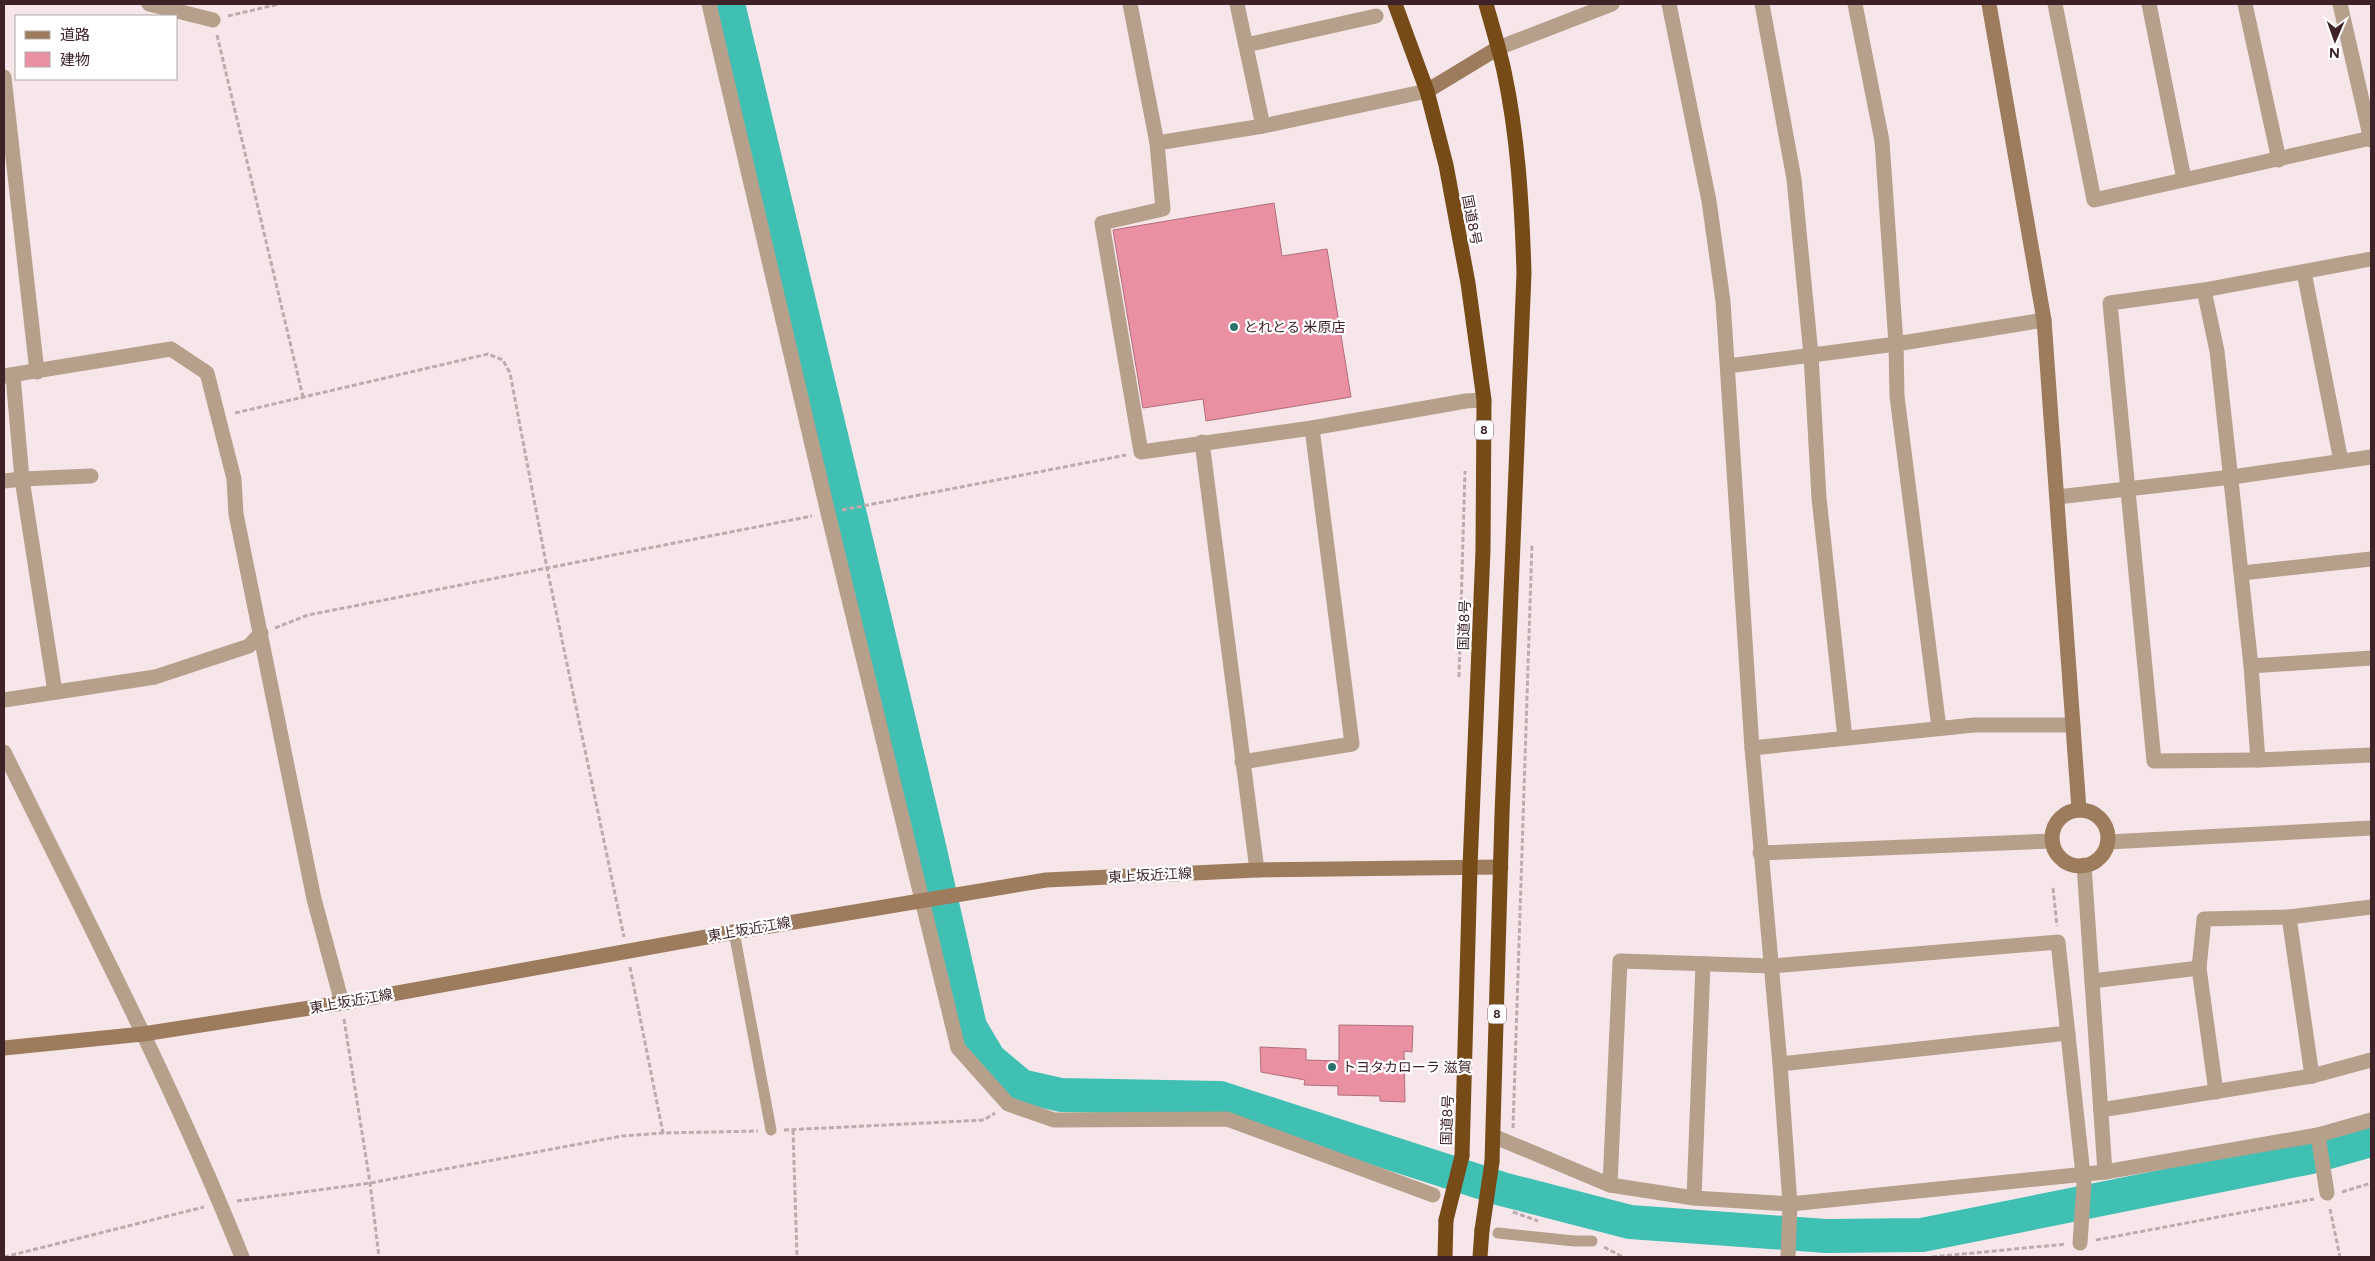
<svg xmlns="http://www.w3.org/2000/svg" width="2375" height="1261" font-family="Figtree,'Noto Sans JP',sans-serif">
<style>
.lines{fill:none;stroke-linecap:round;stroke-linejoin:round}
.river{stroke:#40bfb3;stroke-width:34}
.building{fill:#ea90a3;stroke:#b06d7b}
.path{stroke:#bdaaae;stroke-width:3;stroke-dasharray:5 2.5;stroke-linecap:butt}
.lane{stroke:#b6a08b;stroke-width:11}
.street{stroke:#b6a08b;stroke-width:15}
.secondary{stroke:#9c7c5c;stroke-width:15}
.highway{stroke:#774b17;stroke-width:15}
.highway-bridge{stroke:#774b17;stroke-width:15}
.poi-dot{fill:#2a726b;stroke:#fff;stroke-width:2}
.labels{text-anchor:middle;stroke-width:4.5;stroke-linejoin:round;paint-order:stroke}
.shield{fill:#fff;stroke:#786468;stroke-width:1}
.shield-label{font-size:12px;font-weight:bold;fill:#3e2228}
.street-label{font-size:14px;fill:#3e2228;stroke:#fff}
.poi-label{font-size:14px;fill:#3e2228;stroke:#fff;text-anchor:start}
</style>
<rect width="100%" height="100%" fill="#f6e6e9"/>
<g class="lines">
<polyline class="river" points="728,4 928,842 970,1027 989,1059 1021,1086 1061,1095 1220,1098 1502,1189 1630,1222 1826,1236 1922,1235 2311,1157 2371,1140"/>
</g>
<g class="building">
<polygon points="1274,203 1282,256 1327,249 1351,397 1206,421 1203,399 1143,408 1113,230"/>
<polygon points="1339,1025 1413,1026 1412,1052 1404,1051 1405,1102 1380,1101 1380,1096 1338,1095 1338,1086 1304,1085 1305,1080 1261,1072 1260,1047 1306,1049 1306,1060 1339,1061"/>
</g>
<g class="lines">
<g class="path">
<polyline points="228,16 279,4"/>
<polyline points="217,35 303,397"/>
<polyline points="235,413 488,354 503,360 510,373 547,568 624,937"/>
<polyline points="842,510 1126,455"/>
<polyline points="275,628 308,615 812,516"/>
<polyline points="1459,677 1465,471"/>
<polyline points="2053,888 2057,926"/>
<polyline points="630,967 663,1133"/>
<polyline points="344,1019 370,1183 379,1257"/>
<polyline points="1513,1128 1532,544"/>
<polyline points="784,1130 984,1120 995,1113"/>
<polyline points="793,1130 797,1257"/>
<polyline points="2342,1192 2371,1183"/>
<polyline points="237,1201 370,1183 622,1136 663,1133 758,1131"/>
<polyline points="2330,1209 2340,1257"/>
<polyline points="1513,1212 1538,1221"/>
<polyline points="2096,1240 2314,1199"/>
<polyline points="1604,1247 1623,1257"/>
<polyline points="4,1257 204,1207"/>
<polyline points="1932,1257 2066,1244"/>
</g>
<g class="lane">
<polyline points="734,932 771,1130"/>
<polyline points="1498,1233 1574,1241 1592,1241"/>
</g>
<g class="street">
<polyline points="149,4 213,20"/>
<polyline points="709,4 828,513 958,1048 1008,1104 1054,1120 1227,1119 1433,1195"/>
<polyline points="1130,4 1157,143 1163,209 1102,223 1141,452 1312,428 1466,401 1484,400"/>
<polyline points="1237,4 1263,126"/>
<polyline points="1669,4 1709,201 1723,301 1752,748 1780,1064 1790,1204 1788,1257"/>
<polyline points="1762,4 1794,179 1811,355 1819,498 1845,738"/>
<polyline points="1855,4 1882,141 1896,344 1897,396 1939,728"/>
<polyline points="2055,4 2094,200 2371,138"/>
<polyline points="2149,4 2184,179"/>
<polyline points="2245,4 2279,160"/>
<polyline points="2340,4 2371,140"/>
<polyline points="1246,45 1376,16"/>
<polyline points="1498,48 1612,4"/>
<polyline points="4,77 37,372"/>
<polyline points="1157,143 1263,126 1427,91"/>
<polyline points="2304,272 2341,461"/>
<polyline points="2204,290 2217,351 2251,666"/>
<polyline points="1728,366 1896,344 2044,320"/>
<polyline points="4,376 171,349 207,373 234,479 236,514 314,899 342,1003"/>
<polyline points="13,376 22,479 91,476"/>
<polyline points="1202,442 1257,870"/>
<polyline points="4,481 22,479 55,692"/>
<polyline points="2057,497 2232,477 2371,457"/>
<polyline points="2242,573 2371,559"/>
<polyline points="2371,658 2251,666 2258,760 2371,755"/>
<polyline points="4,700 155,677 249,646 261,633"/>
<polyline points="1752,748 1974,725 2073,725"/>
<path d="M4 752C86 919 173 1084 242 1257"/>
<polyline points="2258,760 2154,761 2110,303 2204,290 2371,259"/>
<polyline points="1242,762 1352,744 1312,428"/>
<polyline points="2108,842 2371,828"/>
<polyline points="1760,853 2052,841"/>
<polyline points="2084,865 2105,1172"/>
<polyline points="2289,917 2312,1076 2371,1060"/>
<polyline points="2199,968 2216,1092"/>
<polyline points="2092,981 2199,968 2204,919 2289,917 2371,907"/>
<polyline points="1780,1064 2068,1033"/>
<polyline points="2101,1110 2312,1076"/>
<polyline points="2318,1135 2327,1193"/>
<polyline points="1493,1136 1610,1185 1694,1198 1790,1204 2105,1172 2318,1135 2371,1120"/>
<polyline points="1610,1185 1620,961 1772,966 2058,942 2084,1184 2080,1243"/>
<polyline points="1694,1198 1703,964"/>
</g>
<g class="secondary">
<polyline points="1989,4 2044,320 2079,810"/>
<polyline points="1427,91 1498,48"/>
<circle cx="2080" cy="838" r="28"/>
<polyline points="4,1048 143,1034 342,1003 734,932 1046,880 1257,870 1501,867"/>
</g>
<g class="highway">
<polyline points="1395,4 1427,91 1446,165 1468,283 1484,400 1483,550 1470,867 1462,1156"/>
<path d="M1486 4C1492 26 1499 48 1504 71 1518 136 1522 206 1524 273L1502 814 1492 1162"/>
<polyline points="1445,1257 1446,1220"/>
<polyline points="1480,1257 1482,1230"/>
</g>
<g class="highway-bridge">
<polyline points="1446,1220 1462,1156"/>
<polyline points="1482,1230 1492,1162"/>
</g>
</g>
<g class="poi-dot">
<circle cx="1234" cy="327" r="5"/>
<circle cx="1332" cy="1067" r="5"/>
</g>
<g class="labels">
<g class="shield">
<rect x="1475" y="420.5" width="18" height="19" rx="4"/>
<rect x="1488" y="1004.5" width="18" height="19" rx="4"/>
</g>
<g class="shield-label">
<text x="1484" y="434">8</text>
<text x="1497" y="1018">8</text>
</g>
<g class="street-label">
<text transform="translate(1472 220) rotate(79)" y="5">国道8号</text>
<text transform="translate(1464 625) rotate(-88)" y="5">国道8号</text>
<text transform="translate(1150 875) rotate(-3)" y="5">東上坂近江線</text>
<text transform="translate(749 929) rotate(-10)" y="5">東上坂近江線</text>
<text transform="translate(351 1001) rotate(-10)" y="5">東上坂近江線</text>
<text transform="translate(1447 1120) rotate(-88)" y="5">国道8号</text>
</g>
<g class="poi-label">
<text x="1244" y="332">とれとる 米原店</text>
<text x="1342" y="1072">トヨタカローラ 滋賀</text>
</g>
</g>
<rect width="2375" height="1261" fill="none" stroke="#3e2228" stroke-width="10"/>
<rect x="15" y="15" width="162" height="65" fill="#ffffff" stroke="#b2a7a9"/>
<rect x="25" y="31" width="25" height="8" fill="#9c7c5c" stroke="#b2a7a9"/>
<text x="60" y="40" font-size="15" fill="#3e2228">道路</text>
<rect x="25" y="52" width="25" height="15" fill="#ea90a3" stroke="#b2a7a9"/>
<text x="60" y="65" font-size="15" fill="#3e2228">建物</text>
<g transform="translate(2335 40) rotate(182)" stroke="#ffffff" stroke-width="4" paint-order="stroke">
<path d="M0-4L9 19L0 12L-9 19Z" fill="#3e2228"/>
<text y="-8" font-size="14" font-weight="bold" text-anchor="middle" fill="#3e2228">N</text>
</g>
</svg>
